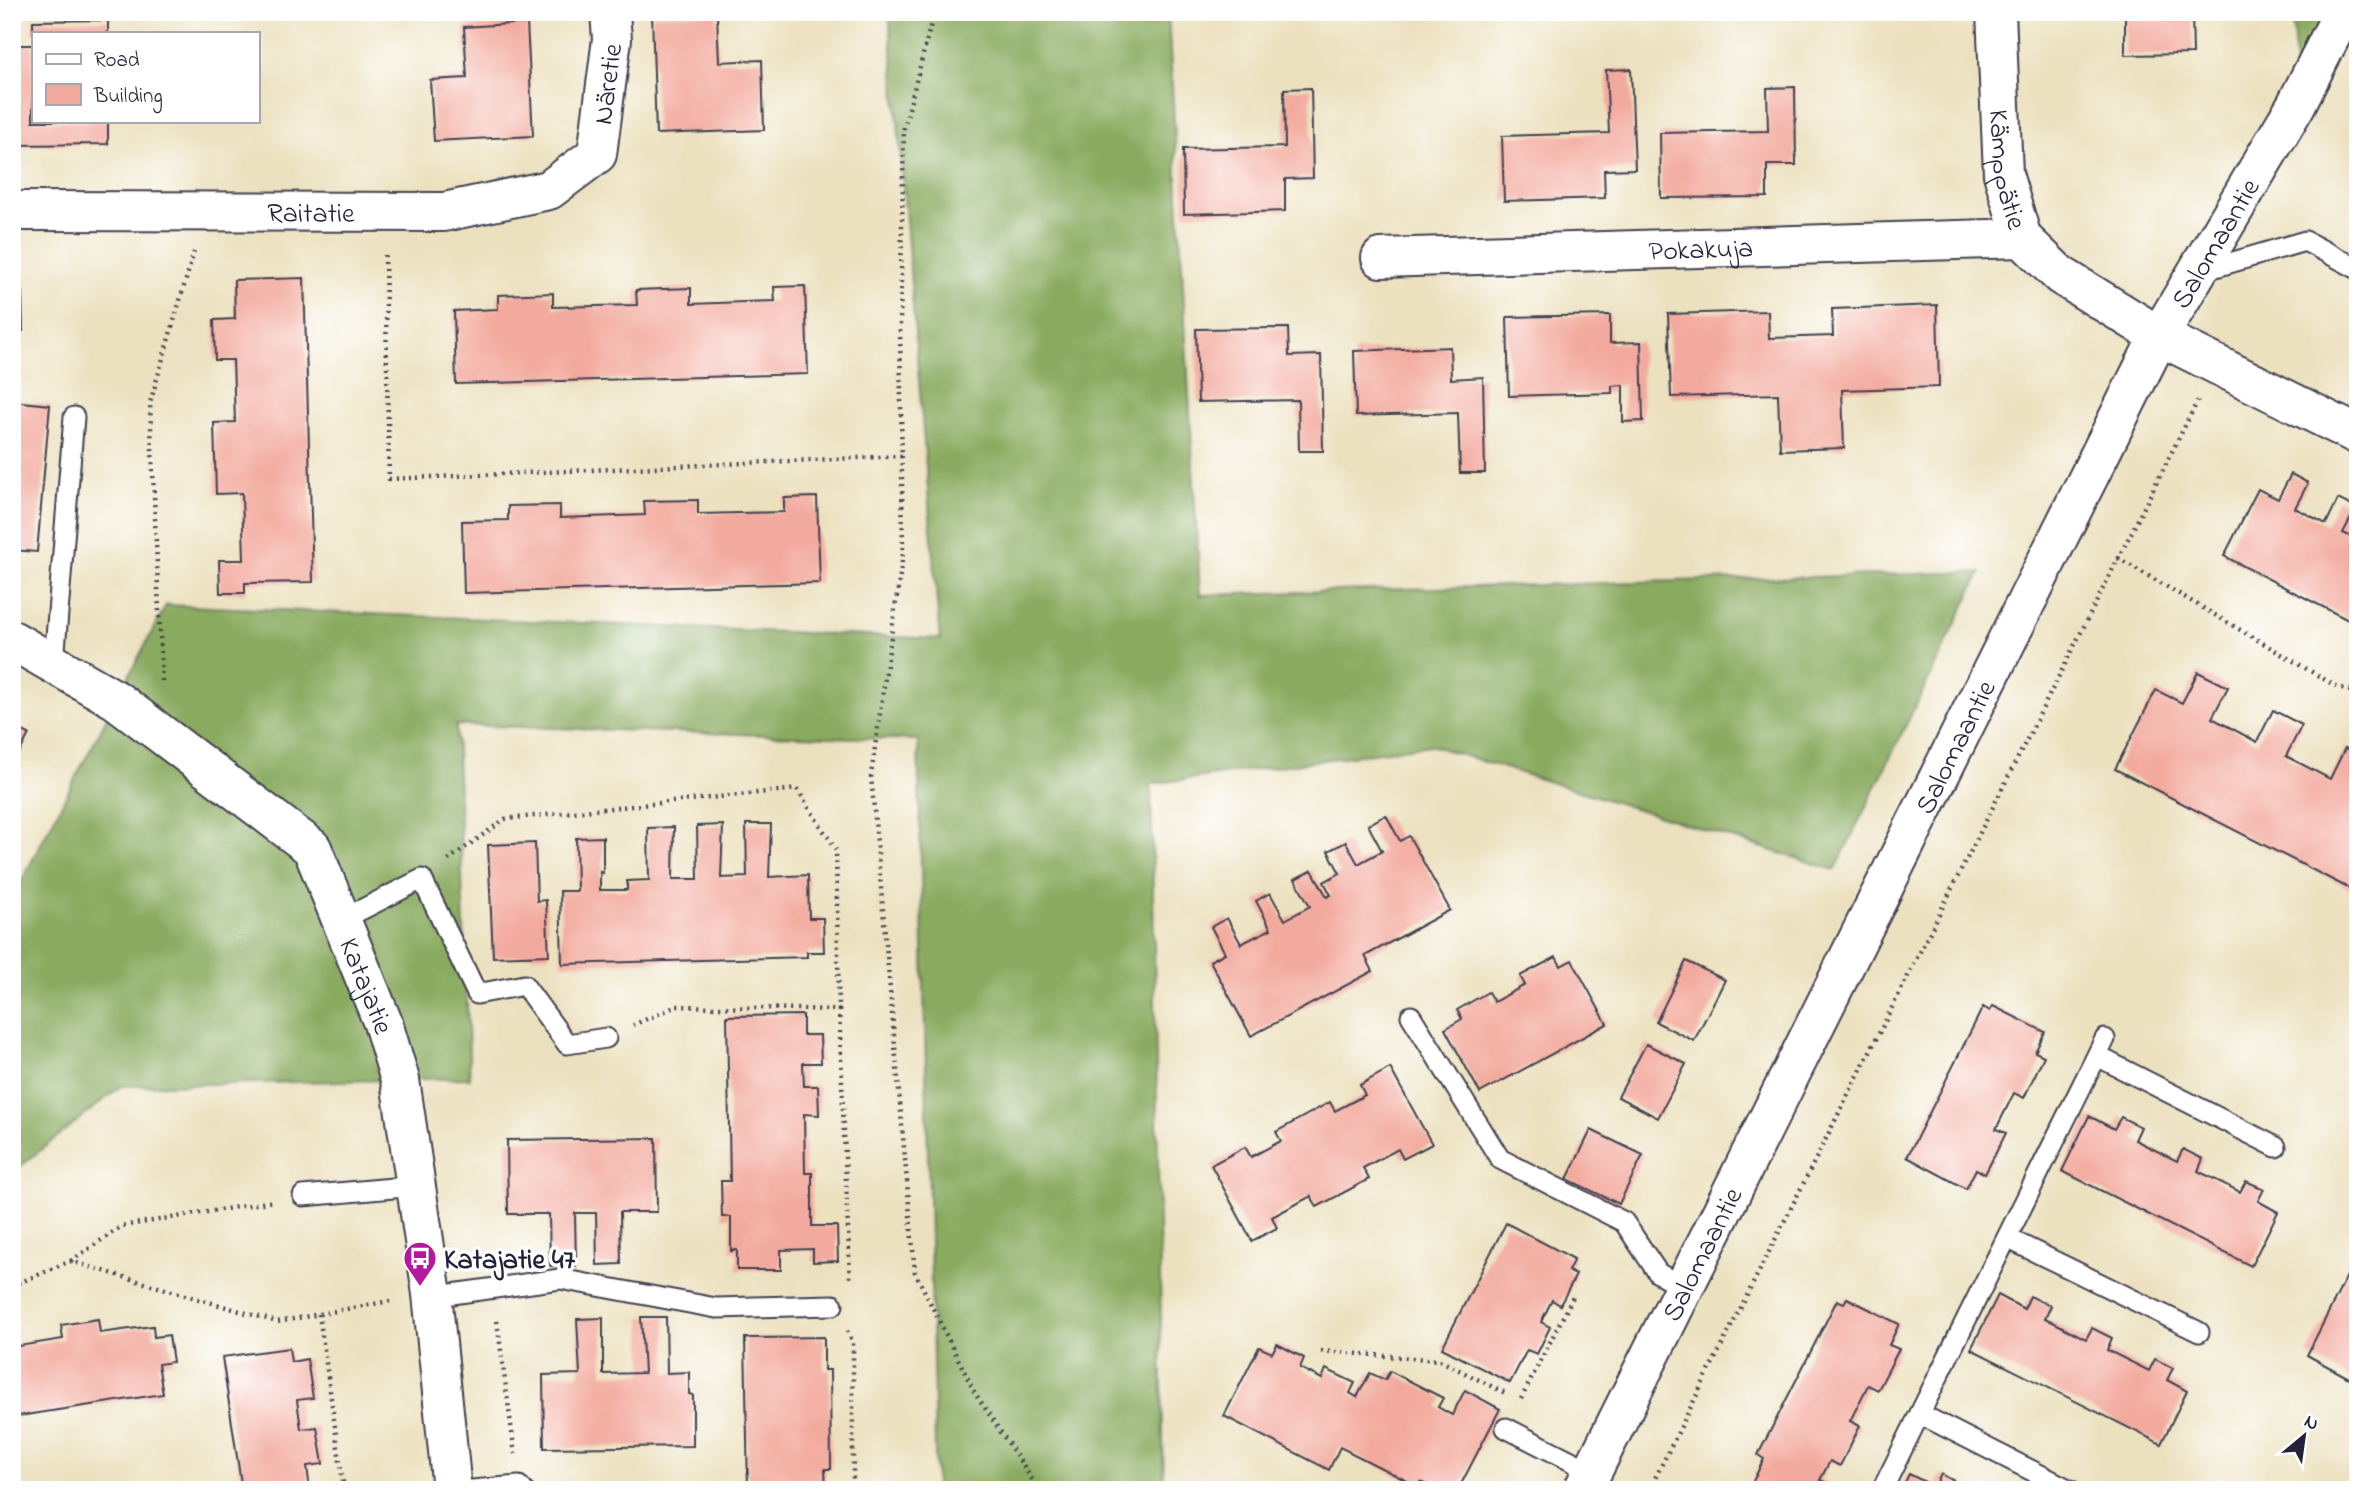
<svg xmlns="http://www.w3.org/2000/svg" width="2370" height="1502" font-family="'Indie Flower',sans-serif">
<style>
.forest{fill:#89aa5e;stroke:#56664c;stroke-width:2}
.building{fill:#f3aa9e}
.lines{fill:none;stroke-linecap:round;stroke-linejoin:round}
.lane-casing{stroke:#403f4f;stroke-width:23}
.street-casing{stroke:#403f4f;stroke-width:42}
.path{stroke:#403f4f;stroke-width:4.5;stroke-dasharray:2 5;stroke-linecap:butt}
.lane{stroke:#fff;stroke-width:19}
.street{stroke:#fff;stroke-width:38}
.labels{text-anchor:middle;stroke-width:7;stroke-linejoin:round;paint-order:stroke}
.street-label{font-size:28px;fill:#22223b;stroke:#fff}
.poi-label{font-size:28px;font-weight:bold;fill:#22223b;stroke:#fff;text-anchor:start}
</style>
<rect width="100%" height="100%" fill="#fff"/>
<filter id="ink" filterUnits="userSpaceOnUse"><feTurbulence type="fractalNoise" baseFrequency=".0143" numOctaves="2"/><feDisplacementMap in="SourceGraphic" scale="14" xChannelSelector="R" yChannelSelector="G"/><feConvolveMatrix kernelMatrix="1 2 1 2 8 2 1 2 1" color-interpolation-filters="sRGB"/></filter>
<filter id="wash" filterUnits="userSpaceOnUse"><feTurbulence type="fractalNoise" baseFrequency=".00686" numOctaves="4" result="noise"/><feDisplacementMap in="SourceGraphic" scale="28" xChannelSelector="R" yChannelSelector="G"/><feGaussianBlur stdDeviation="1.57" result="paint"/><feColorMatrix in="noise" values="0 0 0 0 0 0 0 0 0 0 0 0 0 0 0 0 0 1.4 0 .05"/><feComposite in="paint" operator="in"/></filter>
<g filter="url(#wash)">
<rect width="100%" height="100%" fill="#ece1bf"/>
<g class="forest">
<polygon points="889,12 1168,12 1200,595 1981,572 1835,870 1430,745 1151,784 1164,1490 936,1490 918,740 456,725 470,1078 121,1086 12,1173 12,899 166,605 940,639"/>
<polygon points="2293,12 2343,12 2296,105"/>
</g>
<g id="blocks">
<g class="building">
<polygon points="2125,12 2192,12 2193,54 2125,55"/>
<polygon points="717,13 719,62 762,60 764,130 656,134 652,15"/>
<polygon points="108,20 108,33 33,33 33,21"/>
<polygon points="527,23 533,136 434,141 430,80 467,78 464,27"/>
<polygon points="13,45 33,45 33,121 108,121 108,144 12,145"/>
<polygon points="1631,69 1635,169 1604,170 1605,198 1504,201 1502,136 1609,133 1606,70"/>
<polygon points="1795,87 1796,165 1767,165 1767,197 1661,198 1660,133 1768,131 1767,88"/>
<polygon points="1311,88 1313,178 1285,179 1285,211 1184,214 1183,149 1285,147 1284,89"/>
<polygon points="304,278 313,582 245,583 245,593 220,593 219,560 244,560 242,493 216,494 214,423 235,422 233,360 215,360 214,320 235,319 234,280"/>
<polygon points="805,286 808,374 456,384 454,311 498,309 498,295 553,293 553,307 637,305 636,290 691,288 691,304 775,301 774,287"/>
<polygon points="12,291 22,291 23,331 12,332"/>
<polygon points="1937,305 1939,387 1842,390 1844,448 1780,450 1778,394 1671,397 1668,314 1768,311 1769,338 1833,336 1832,309"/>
<polygon points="1610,315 1610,343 1641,342 1643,421 1623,422 1623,385 1612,386 1612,393 1509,396 1507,317"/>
<polygon points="1288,328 1289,356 1321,355 1323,451 1299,451 1298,400 1198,402 1196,329"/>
<polygon points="1450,347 1451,379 1483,377 1485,473 1460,473 1458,413 1356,416 1354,351"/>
<polygon points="12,401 50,405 37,552 12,550"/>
<polygon points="2291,474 2308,483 2295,508 2326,524 2338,499 2356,508 2343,533 2358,540 2358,625 2224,556 2258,489 2278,499"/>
<polygon points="817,497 820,583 464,593 462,521 508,520 508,506 560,505 560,518 645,515 644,501 698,500 698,514 784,512 784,498"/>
<polygon points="2198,672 2228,687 2212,718 2257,742 2273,710 2302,725 2286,756 2330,779 2345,748 2358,755 2358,893 2115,769 2156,690 2182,703"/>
<polygon points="12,726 29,734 12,767"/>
<polygon points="1386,815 1400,841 1409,836 1450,910 1365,956 1373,971 1251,1036 1210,961 1225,953 1211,927 1227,918 1241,944 1271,929 1256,901 1270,893 1285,920 1310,906 1295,879 1312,870 1327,897 1331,895 1324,882 1340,873 1328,851 1346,842 1358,864 1382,851 1368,825"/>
<polygon points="746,824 771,824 769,877 808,875 809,918 823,918 824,952 807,952 807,957 562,964 560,891 577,891 576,838 603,837 603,873 600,872 600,890 627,890 627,881 649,880 648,828 674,827 673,879 698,879 697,826 723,825 721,878 747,877"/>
<polygon points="535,843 537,901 546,900 549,955 493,957 488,845"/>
<polygon points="1556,957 1561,966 1572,960 1607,1024 1480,1093 1445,1029 1462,1019 1457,1010 1488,992 1494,1002 1525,985 1520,976"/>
<polygon points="1686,961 1725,980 1694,1041 1656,1022"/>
<polygon points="1993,1006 2045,1032 2035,1052 2044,1056 2024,1098 2014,1093 1996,1129 2006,1133 1985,1174 1976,1169 1966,1189 1907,1157 1983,1007 1990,1011"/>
<polygon points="803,1015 803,1035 820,1035 821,1063 803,1063 804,1086 818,1086 819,1115 804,1114 805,1173 812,1173 812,1226 837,1226 838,1261 813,1262 813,1249 781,1250 781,1270 737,1270 737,1250 731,1251 731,1217 722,1217 721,1181 730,1181 727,1016"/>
<polygon points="1646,1044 1686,1064 1658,1118 1618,1097"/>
<polygon points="1390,1068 1432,1144 1403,1159 1398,1149 1363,1168 1369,1179 1317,1207 1311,1196 1272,1217 1277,1228 1252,1241 1211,1165 1245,1147 1251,1157 1281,1141 1276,1132 1330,1102 1335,1111 1365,1095 1360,1085"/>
<polygon points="2089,1116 2114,1129 2121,1117 2141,1127 2135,1140 2177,1161 2183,1149 2203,1159 2198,1171 2240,1192 2246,1181 2264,1189 2258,1201 2278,1212 2251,1266 2062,1171"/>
<polygon points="1591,1130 1643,1155 1619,1204 1567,1179"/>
<polygon points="656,1138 657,1212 620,1212 621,1264 597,1265 596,1213 575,1213 576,1266 550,1266 549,1214 508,1214 507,1140"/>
<polygon points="1506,1223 1574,1259 1568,1271 1576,1275 1560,1305 1552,1300 1541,1322 1550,1327 1537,1354 1527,1350 1510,1383 1442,1348"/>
<polygon points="2358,1254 2358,1383 2307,1355"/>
<polygon points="1998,1295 2024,1309 2030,1296 2051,1306 2045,1318 2086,1339 2092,1328 2112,1338 2107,1350 2149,1371 2155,1359 2173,1368 2167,1380 2187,1391 2161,1444 1971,1349"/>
<polygon points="1847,1298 1899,1324 1889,1345 1899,1349 1878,1390 1868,1385 1850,1421 1860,1426 1840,1466 1830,1461 1820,1480 1832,1485 1830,1490 1765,1490 1752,1483 1764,1459 1758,1455 1837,1300 1844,1303"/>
<polygon points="641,1317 666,1317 667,1373 689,1372 689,1394 693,1395 693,1446 544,1448 543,1375 580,1374 577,1319 603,1318 603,1374 644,1373"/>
<polygon points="98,1319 100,1333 153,1326 154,1337 169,1335 173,1362 158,1364 163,1394 12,1417 12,1347 63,1339 61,1325"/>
<polygon points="824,1337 824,1370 830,1370 831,1469 825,1469 826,1490 748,1490 745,1338"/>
<polygon points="1277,1344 1304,1358 1300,1368 1322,1379 1326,1369 1355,1383 1350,1393 1357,1397 1370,1373 1385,1380 1390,1371 1443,1398 1438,1407 1452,1415 1465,1390 1500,1409 1458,1490 1437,1490 1421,1482 1419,1487 1340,1447 1329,1470 1224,1416 1259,1347 1272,1353"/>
<polygon points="289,1348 291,1362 307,1359 313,1398 297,1400 301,1429 317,1427 323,1464 307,1466 310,1490 242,1490 222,1357"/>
<polygon points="1909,1474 1935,1487 1941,1474 1962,1485 1959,1490 1901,1490"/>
</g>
</g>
</g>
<g filter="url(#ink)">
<use href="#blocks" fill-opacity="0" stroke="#403f4f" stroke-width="2"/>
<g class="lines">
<defs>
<g id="lane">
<polyline points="2199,272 2305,241 2358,269"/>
<polyline points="54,662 74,417"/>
<polyline points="341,920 422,879 477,994 524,985 567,1044 606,1038"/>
<polyline points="1411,1016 1500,1159 1624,1222 1658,1273 1685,1288"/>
<polyline points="2097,1056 2276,1147"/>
<polyline points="303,1196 416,1186"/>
<polyline points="2007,1238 2199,1332"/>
<polyline points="432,1294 452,1294 560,1279 716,1308 833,1305"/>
<polyline points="1920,1414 2070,1490"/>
<polyline points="1506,1428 1593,1472"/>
<polyline points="472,1490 519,1486 523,1490"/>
<polyline points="1882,1490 2105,1039"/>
</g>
<g id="street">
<path id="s1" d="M1996 12 2003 174 2022 238 2060 275 2159 336 2358 435"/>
<path id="s2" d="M12 211 444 212 549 190 597 154 612 39 610 12"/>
<path id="s3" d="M1381 258 2022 238"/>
<path id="s4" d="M12 640 116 700 312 848 383 1023 400 1080 432 1294 452 1490"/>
<path id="s5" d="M1583 1490 2159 336 2296 105 2343 12"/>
</g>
</defs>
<use href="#lane" class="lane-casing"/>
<use href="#street" class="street-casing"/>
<g class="path">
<polyline points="934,12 904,128 900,326 903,554 871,775 915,1272 975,1393 1039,1490"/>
<polyline points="385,255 389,479 902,456"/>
<polyline points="2118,558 2334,685 2358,694"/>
<polyline points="162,681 150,403 194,252"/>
<polyline points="448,860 505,819 797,789 836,850 839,1010 677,1006 633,1025"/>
<polyline points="839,1010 850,1278"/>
<polyline points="71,1261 122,1226 274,1201"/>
<polyline points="12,1286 70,1261 277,1322 390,1301"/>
<polyline points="319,1314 344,1490"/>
<polyline points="497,1321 515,1454"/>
<polyline points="847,1331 853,1342 853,1490"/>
<polyline points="1321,1351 1439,1360 1507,1394"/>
<polyline points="1521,1399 1574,1295"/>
<polyline points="1649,1490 2198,400"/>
</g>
<use href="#lane" class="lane"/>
<use href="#street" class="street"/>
</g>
</g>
<defs>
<symbol id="bus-pin" viewBox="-11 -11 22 30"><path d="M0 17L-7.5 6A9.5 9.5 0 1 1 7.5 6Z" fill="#b5179e" stroke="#fff"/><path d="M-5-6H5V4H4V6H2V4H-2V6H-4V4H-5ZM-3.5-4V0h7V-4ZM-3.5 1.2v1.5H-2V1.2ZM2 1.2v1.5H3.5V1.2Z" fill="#fff"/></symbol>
</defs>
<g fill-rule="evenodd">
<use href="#bus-pin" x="401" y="1239" width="38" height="52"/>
</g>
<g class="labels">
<g class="street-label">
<text dy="10" stroke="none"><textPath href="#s2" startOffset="670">Näretie</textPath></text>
<text dy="10" stroke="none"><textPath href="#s1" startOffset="158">Kämppätie</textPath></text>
<text dy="10" stroke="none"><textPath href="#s2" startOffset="299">Raitatie</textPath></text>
<text dy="10" stroke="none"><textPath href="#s5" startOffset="1398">Salomaantie</textPath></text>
<text dy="10" stroke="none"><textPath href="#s3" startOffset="320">Pokakuja</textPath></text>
<text dy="10" stroke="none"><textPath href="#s5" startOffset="831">Salomaantie</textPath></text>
<text dy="10" stroke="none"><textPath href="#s4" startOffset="514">Katajatie</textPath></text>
<text dy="10" stroke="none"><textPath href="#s5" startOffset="264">Salomaantie</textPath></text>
</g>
<g class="poi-label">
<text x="444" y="1268">Katajatie 47</text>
</g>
</g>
<rect width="2370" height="1502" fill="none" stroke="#fff" stroke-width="42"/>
<rect x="32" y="32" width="228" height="91" fill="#ffffff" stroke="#a7a7b1" stroke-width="2"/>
<rect x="46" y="54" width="35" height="10" fill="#ffffff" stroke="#a7a7b1" stroke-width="2"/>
<text x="94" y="66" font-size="21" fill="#22223b">Road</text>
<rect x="46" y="84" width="35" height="21" fill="#f3aa9e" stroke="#a7a7b1" stroke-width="2"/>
<text x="94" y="102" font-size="21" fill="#22223b">Building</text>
<g transform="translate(2304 1436) rotate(29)" stroke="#ffffff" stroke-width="5" paint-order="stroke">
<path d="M0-5L12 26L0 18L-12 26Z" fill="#22223b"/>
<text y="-10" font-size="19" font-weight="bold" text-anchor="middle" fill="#22223b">N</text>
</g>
</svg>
